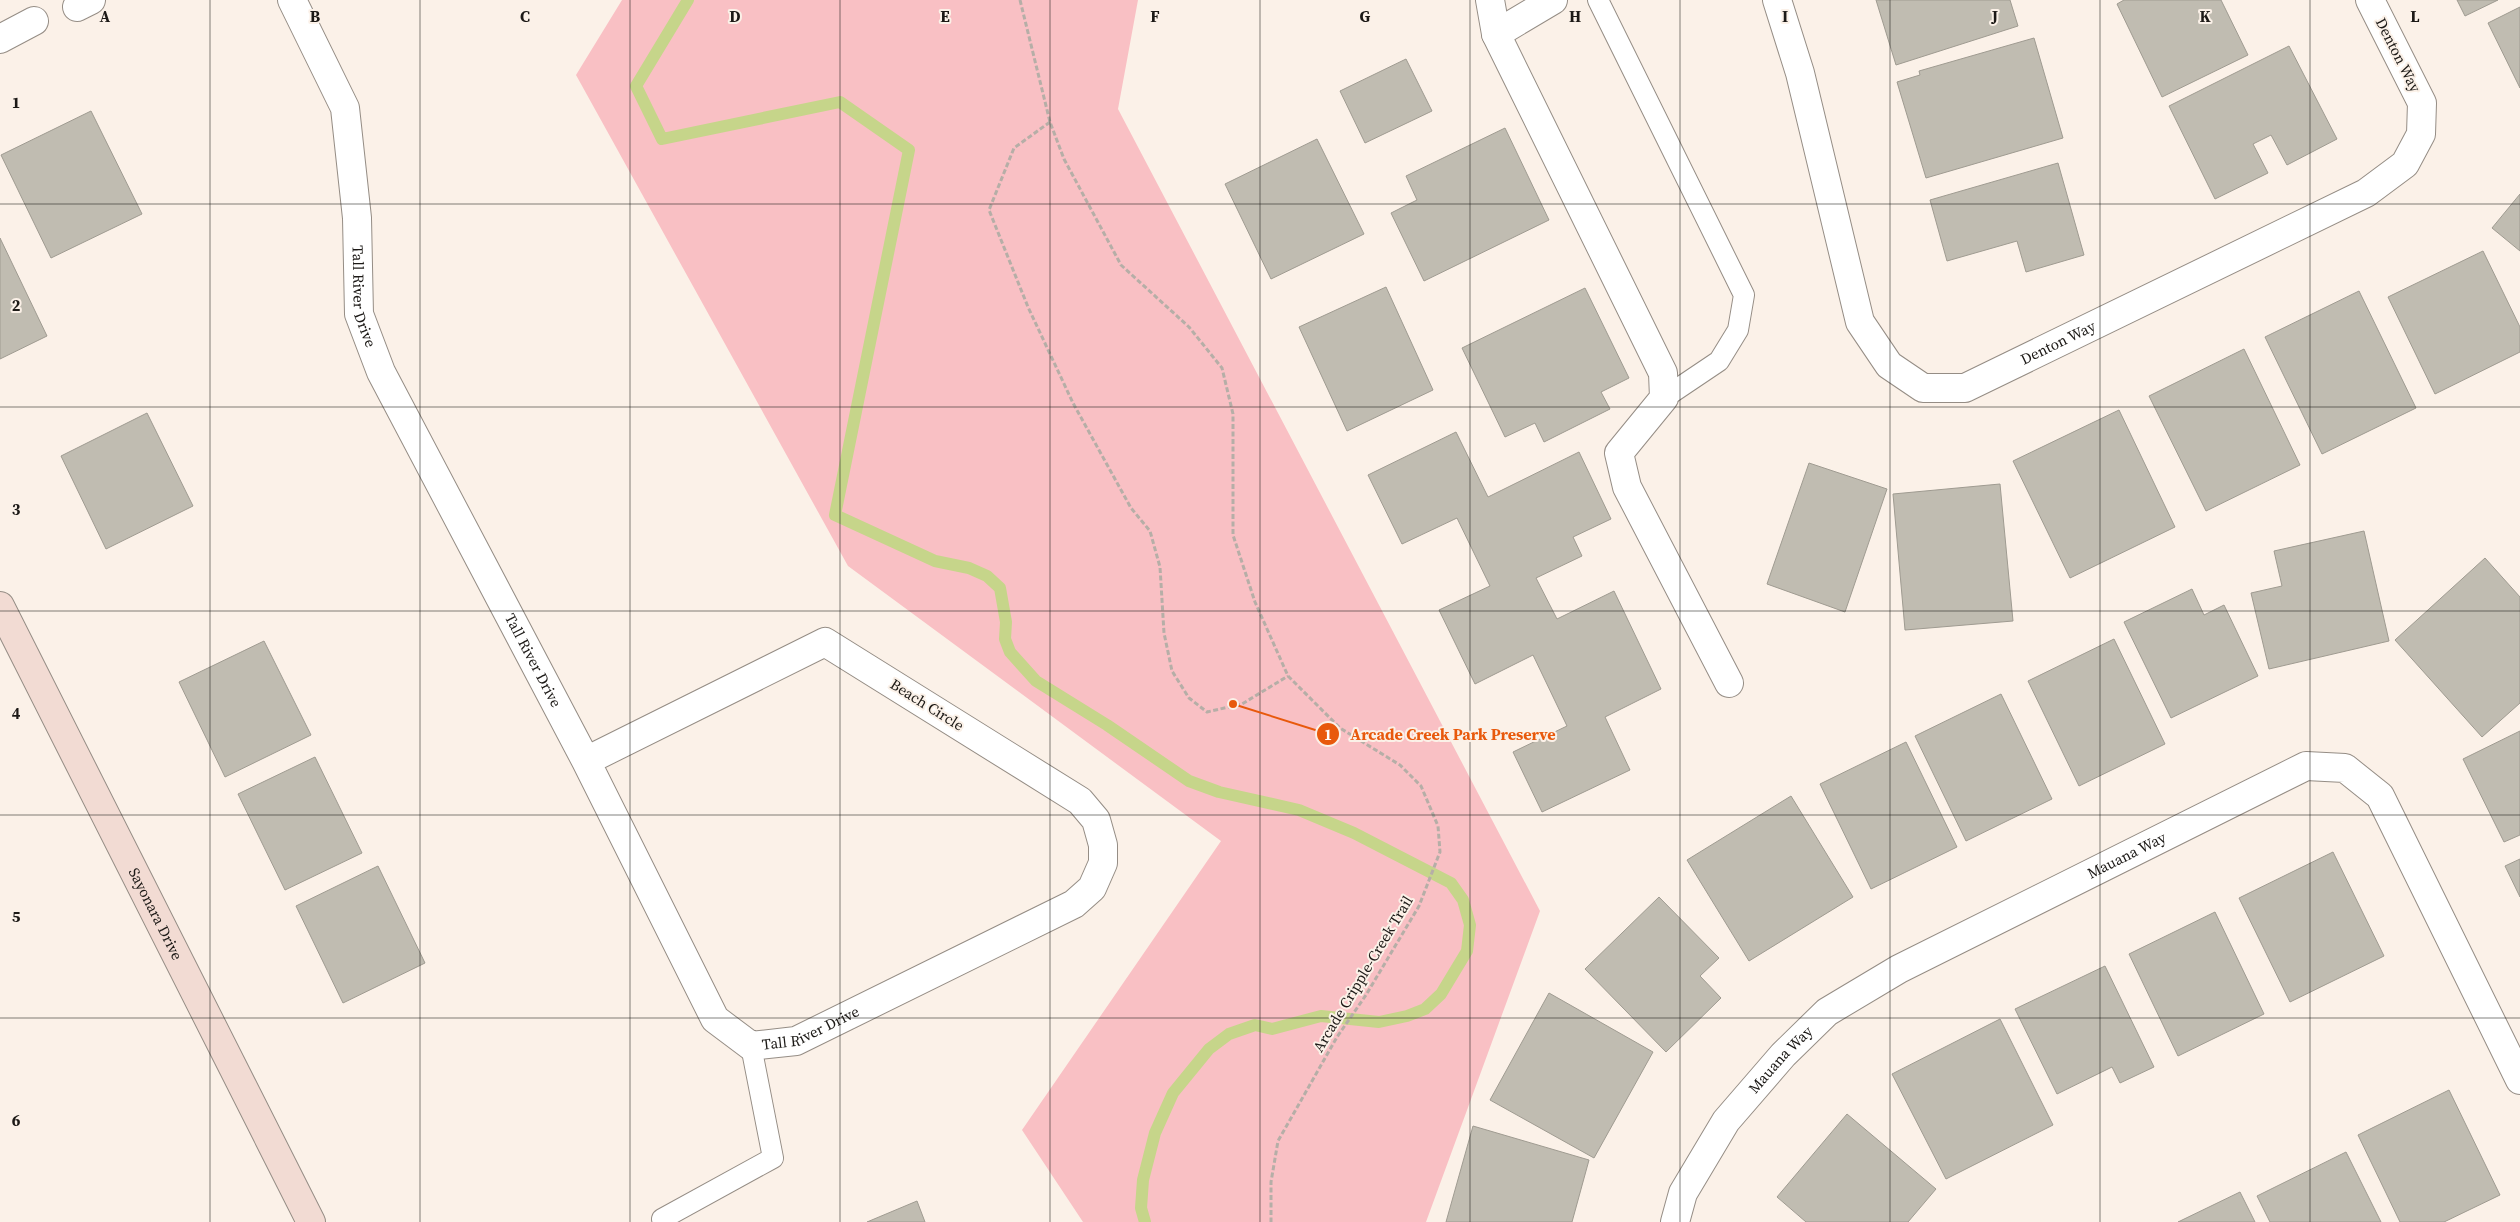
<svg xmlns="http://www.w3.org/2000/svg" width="2520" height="1222" font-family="'Source Serif 4',serif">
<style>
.green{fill:#f9c0c4}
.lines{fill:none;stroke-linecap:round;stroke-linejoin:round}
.stream{stroke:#c6d58a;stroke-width:12}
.building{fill:#c0bcb1;stroke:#9f9b91}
.lane-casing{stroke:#958d85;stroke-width:22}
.street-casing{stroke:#958d85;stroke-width:30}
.secondary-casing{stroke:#958d85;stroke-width:30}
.path{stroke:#b6aea7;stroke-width:3;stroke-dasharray:5 2.5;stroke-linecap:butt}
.lane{stroke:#fff;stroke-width:20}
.street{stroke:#fff;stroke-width:28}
.secondary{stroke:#f2dbd3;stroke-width:28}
.grid{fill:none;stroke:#1c1916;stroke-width:1;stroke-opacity:0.55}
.labels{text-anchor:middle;stroke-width:4;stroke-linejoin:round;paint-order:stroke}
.street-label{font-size:15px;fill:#1c1916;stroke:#fbf1e8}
.grid-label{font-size:16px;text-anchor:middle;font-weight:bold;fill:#1c1916;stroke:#fbf1e8;stroke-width:4;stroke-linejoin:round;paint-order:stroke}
.leader{fill:none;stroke:#e8590c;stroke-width:2}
.callout-dot{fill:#e8590c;stroke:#fbf1e8;stroke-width:2}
.mark-label{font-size:15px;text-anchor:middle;font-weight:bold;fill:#fff}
.callout-label{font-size:16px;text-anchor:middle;font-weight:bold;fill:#e8590c;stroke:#fbf1e8;stroke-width:4;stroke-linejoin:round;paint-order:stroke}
</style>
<rect width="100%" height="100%" fill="#fbf1e8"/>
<polygon class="green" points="622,0 1138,0 1118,109 1540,911 1426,1222 1083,1222 1022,1130 1221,841 848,566 576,75"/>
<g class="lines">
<polyline class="stream" points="688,0 636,86 662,139 840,102 909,150 835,515 935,561 969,568 987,576 1000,588 1006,622 1005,639 1010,652 1036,681 1107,725 1189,781 1219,792 1299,810 1354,833 1451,883 1463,900 1470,925 1467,951 1441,994 1425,1009 1407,1016 1379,1022 1321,1016 1272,1029 1255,1025 1229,1034 1209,1049 1173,1093 1155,1133 1143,1180 1141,1208 1145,1222"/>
</g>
<g class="building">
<polygon points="1876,0 2010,0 2018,26 1896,65"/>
<polygon points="2124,0 2221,0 2248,55 2162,97 2117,4"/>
<polygon points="2457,0 2498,0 2465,16"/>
<polygon points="2520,7 2520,88 2488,23"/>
<polygon points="2034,38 2063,138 1926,178 1897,82 1920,75 1919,71"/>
<polygon points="2289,46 2337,139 2287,165 2271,135 2253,144 2268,173 2215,199 2169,106"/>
<polygon points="1406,59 1432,111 1365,143 1340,91"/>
<polygon points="91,111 142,214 51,258 1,155"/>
<polygon points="1505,128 1549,220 1424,281 1391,213 1417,200 1406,176"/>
<polygon points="1317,139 1364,234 1271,279 1225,184"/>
<polygon points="2058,163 2084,255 2026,272 2017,241 1947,261 1930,200"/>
<polygon points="2520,194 2520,251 2492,228"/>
<polygon points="0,238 47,336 0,359"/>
<polygon points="2483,251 2520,327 2520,352 2435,394 2388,297"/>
<polygon points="1386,287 1433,390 1347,431 1299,327"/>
<polygon points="1585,288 1629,378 1601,392 1610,409 1544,442 1535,423 1505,437 1462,348"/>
<polygon points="2359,291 2416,408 2322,454 2265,337"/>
<polygon points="2244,349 2300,465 2206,511 2149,396"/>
<polygon points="2119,410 2175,527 2070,578 2013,461"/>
<polygon points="147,413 193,506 106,549 61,456"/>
<polygon points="1456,432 1488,497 1579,452 1611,519 1573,537 1582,556 1536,578 1557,619 1614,591 1661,689 1605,717 1630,770 1542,812 1513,752 1567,726 1533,655 1475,684 1439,610 1490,586 1457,518 1402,544 1368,475"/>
<polygon points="1809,463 1887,489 1845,612 1767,584"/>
<polygon points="2000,484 2013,621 1905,630 1893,494"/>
<polygon points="2364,531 2389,641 2269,669 2251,593 2282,586 2274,551"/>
<polygon points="2485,558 2520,597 2520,703 2482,737 2395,640"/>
<polygon points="2192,589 2204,615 2224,605 2258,676 2171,718 2124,622"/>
<polygon points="2114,639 2165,744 2079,786 2028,681"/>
<polygon points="264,641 311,735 225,777 179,682"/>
<polygon points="2001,694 2052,799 1966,841 1915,736"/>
<polygon points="2520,731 2520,835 2504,842 2463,759"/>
<polygon points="1906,742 1957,847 1871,889 1820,784"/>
<polygon points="315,757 362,853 285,890 238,794"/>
<polygon points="1791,796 1853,897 1749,961 1687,860"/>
<polygon points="2333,852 2384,956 2290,1002 2239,898"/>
<polygon points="2520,859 2520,897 2505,866"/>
<polygon points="378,866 425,963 343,1003 296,906"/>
<polygon points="1659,897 1719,958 1700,976 1721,998 1666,1052 1585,969"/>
<polygon points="2215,912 2264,1014 2178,1056 2129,954"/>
<polygon points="2105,966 2154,1067 2120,1083 2112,1067 2057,1094 2015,1009"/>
<polygon points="1549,993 1653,1052 1594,1158 1490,1100"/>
<polygon points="2000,1019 2053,1125 1946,1179 1892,1074"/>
<polygon points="2449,1090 2500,1195 2444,1222 2400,1222 2358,1135"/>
<polygon points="1847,1114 1936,1189 1908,1222 1806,1222 1777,1197"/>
<polygon points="1473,1126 1589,1160 1572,1222 1446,1222"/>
<polygon points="2346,1152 2381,1222 2270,1222 2257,1196"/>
<polygon points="2240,1192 2255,1222 2178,1222"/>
<polygon points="917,1201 925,1222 867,1222"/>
</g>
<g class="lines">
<defs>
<g id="lane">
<polyline points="1598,0 1744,295 1738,330 1719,361 1664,398"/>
<polyline points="662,1219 773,1158 751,1046"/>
</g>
<g id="street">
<path id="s1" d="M292 0 345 108 357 218 359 314 381 372 586 761 715 1019 751 1046 796 1041 1074 904 1092 888 1103 863V845L1096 820 1080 801 825 642 586 761"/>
<polyline points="1490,0 1496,34 1663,373 1664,398 1619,453 1627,487 1729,683"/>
<path id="s2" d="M1777 0 1800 73 1860 322 1889 365 1923 388H1965L2366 193 2405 164 2421 134 2422 103 2370 0"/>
<polyline points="77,7 91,0"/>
<polyline points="1496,34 1553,0"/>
<polyline points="0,39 34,21"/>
<path id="s3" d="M1675 1222 1683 1193 1726 1121 1783 1055 1827 1012 1899 969 2306 766 2345 768 2380 796 2520 1080"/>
</g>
<g id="secondary">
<path id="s4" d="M0 606 311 1222"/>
</g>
</defs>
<use href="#lane" class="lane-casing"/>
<use href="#street" class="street-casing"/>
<use href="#secondary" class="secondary-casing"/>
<g class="path">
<polyline points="1020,0 1050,122 1064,159 1121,265 1189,327 1222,368 1233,414 1233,535 1255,602 1288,676 1340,728 1400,765 1421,786 1438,826 1440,852 1419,906 1366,995 1337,1037 1278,1141 1271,1182 1271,1222"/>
<polyline points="1050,122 1014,148 989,210 1028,307 1073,403 1131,508 1150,531 1160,567 1164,633 1172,671 1189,698 1207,712 1242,704 1288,676"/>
</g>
<use href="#lane" class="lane"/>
<use href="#street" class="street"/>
<use href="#secondary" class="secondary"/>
</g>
<path class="grid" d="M210 0V1222M420 0V1222M630 0V1222M840 0V1222M1050 0V1222M1260 0V1222M1470 0V1222M1680 0V1222M1890 0V1222M2100 0V1222M2310 0V1222M0 204H2520M0 407H2520M0 611H2520M0 815H2520M0 1018H2520"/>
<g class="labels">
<g class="street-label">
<text transform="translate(2398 55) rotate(63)" y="5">Denton Way</text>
<text dy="5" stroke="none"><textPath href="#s1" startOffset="310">Tall River Drive</textPath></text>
<text dy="5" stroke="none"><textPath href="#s2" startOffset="571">Denton Way</textPath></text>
<text dy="5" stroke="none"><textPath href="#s1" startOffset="715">Tall River Drive</textPath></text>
<text transform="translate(927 705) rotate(32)" y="5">Beach Circle</text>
<text dy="5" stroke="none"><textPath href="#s3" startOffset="601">Mauana Way</textPath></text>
<text dy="5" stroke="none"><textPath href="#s4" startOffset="345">Sayonara Drive</textPath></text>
<text transform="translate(1363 974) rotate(-59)" y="5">Arcade Cripple-Creek Trail</text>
<text dy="5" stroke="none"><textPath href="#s1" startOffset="1225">Tall River Drive</textPath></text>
<text dy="5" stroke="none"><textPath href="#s3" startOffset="196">Mauana Way</textPath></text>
</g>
</g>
<g class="grid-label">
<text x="105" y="22">A</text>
<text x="315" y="22">B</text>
<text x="525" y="22">C</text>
<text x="735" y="22">D</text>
<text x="945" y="22">E</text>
<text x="1155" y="22">F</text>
<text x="1365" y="22">G</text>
<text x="1575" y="22">H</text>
<text x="1785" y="22">I</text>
<text x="1995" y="22">J</text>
<text x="2205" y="22">K</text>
<text x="2415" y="22">L</text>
<text x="16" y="108">1</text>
<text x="16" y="311">2</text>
<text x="16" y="515">3</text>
<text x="16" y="719">4</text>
<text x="16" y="922">5</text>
<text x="16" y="1126">6</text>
</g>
<path class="leader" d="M1233 704L1328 734"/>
<g class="callout-dot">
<circle cx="1233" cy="704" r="5"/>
<circle cx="1328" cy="734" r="12"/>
</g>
<g class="mark-label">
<text x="1328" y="740">1</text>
</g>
<g class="callout-label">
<text x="1453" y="740">Arcade Creek Park Preserve</text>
</g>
</svg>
